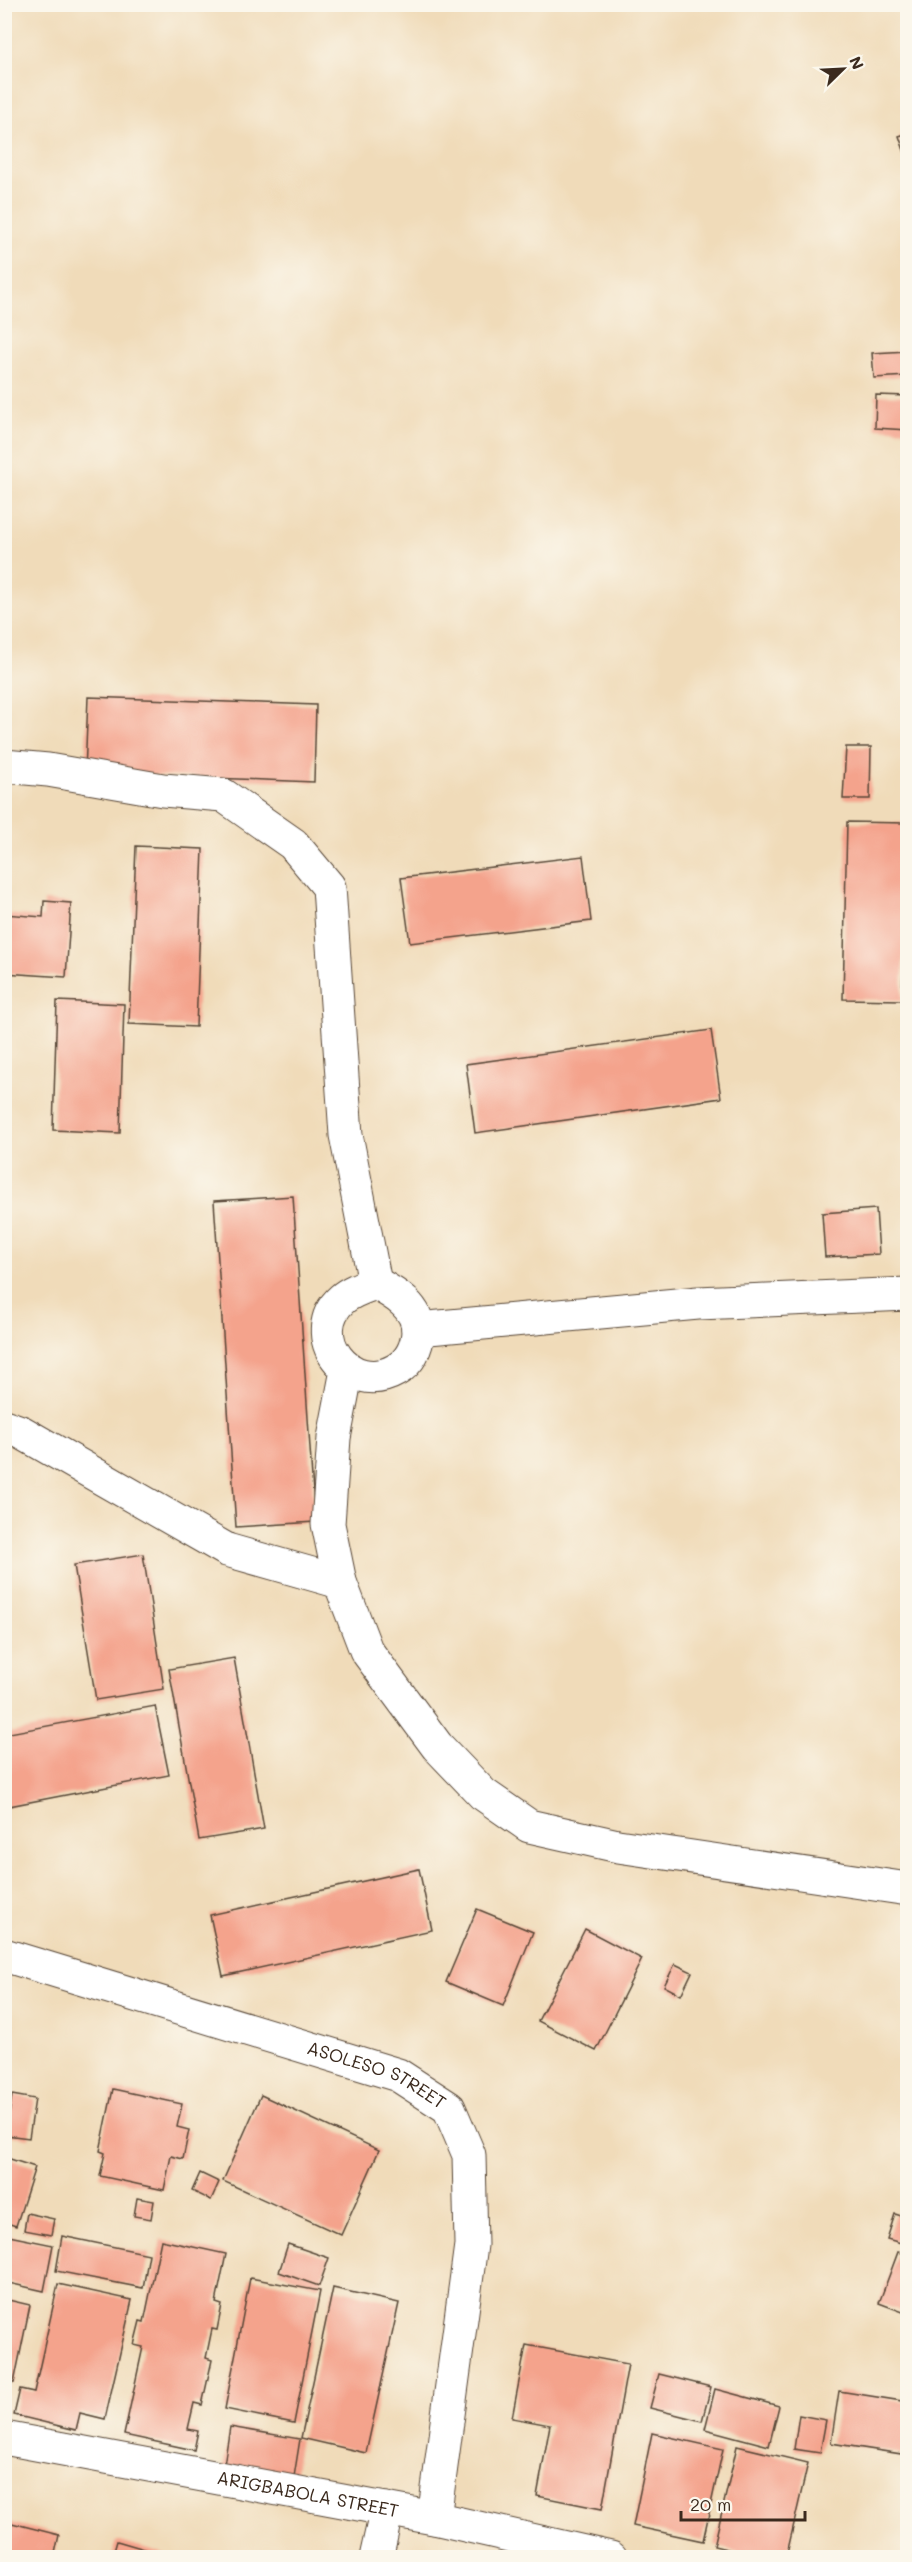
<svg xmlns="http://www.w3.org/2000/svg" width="912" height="2562" font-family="Mali,sans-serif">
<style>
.building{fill:#f4a38c}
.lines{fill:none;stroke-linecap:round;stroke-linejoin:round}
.minor-casing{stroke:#564535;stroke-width:35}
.minor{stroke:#fff;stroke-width:33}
.labels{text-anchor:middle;stroke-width:4.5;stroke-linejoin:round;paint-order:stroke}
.street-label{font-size:18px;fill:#3b2a1e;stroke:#fbf7ec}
</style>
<rect width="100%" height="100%" fill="#fbf7ec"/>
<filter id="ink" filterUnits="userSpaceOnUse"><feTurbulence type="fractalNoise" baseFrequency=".0167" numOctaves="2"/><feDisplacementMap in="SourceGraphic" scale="12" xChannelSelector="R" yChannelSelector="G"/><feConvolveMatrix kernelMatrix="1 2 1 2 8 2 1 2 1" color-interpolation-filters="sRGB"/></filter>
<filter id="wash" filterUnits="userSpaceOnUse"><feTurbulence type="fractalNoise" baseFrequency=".008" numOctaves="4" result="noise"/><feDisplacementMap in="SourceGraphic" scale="24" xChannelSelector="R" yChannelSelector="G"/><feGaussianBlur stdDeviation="1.35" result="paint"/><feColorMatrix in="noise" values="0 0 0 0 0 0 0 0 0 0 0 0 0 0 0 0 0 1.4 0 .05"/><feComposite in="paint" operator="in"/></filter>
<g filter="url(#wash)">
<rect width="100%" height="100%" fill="#f0dbb9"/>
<g id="blocks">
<g class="building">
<polygon points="908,133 908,159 907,159 899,136"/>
<polygon points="908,351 908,376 874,378 872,353"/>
<polygon points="876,395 908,396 908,430 875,428"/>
<polygon points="88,697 316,705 314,782 85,773"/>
<polygon points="846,747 871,747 870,799 843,799"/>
<polygon points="847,822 907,823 902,1000 843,999"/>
<polygon points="136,846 203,849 196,1027 129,1024"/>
<polygon points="583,856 591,921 410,943 401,878"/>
<polygon points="44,901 71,903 66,977 4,973 4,914 43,917"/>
<polygon points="57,1001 124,1004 120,1133 53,1130"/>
<polygon points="711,1030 721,1098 475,1133 466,1064"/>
<polygon points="293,1196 315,1522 236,1527 214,1201"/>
<polygon points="876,1209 879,1254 825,1257 822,1213"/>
<polygon points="143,1554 164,1689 96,1700 74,1565"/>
<polygon points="234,1658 264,1829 199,1840 169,1669"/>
<polygon points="155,1706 169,1775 4,1807 4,1734"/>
<polygon points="419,1869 432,1930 223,1976 210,1915"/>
<polygon points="477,1909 533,1932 503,2006 446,1982"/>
<polygon points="585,1929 642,1959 596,2051 538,2021"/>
<polygon points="675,1964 692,1972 681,1995 664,1986"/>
<polygon points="113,2089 182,2104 177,2127 189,2130 183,2159 171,2156 164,2190 100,2176 105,2153 100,2151"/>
<polygon points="12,2095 35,2099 29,2138 6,2135"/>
<polygon points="261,2095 379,2150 341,2235 223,2181"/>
<polygon points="4,2157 35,2167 16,2226 4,2222"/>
<polygon points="200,2173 219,2182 211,2200 192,2191"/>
<polygon points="137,2198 154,2201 151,2219 134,2216"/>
<polygon points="27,2213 54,2219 51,2235 24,2230"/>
<polygon points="895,2214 908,2218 908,2245 887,2239"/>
<polygon points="4,2235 53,2245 44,2291 4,2282"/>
<polygon points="62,2236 149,2254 143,2288 56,2271"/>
<polygon points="161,2240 226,2254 216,2303 222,2305 217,2330 212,2329 206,2358 212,2360 202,2405 194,2403 188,2429 198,2431 194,2450 124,2435 143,2347 134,2345 140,2321 144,2322"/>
<polygon points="288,2244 329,2258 319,2286 279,2272"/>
<polygon points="898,2252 908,2255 908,2314 879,2303"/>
<polygon points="250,2278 320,2291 294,2423 225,2409"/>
<polygon points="58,2284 132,2300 105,2419 80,2413 76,2430 14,2415 20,2389 34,2392"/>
<polygon points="333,2288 399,2303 366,2453 301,2438"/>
<polygon points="4,2299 30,2305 14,2383 4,2381"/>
<polygon points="526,2345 628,2364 602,2509 537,2496 550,2425 512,2418"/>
<polygon points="659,2374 711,2387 702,2421 650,2408"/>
<polygon points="715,2389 779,2406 769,2446 705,2429"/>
<polygon points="839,2391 908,2402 908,2455 831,2443"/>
<polygon points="799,2415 826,2420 820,2453 794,2449"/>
<polygon points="230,2427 300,2439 293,2483 223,2471"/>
<polygon points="652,2433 723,2449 703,2541 633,2526"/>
<polygon points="737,2446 808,2463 786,2558 764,2558 714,2546"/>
<polygon points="4,2521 59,2535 54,2558 4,2558"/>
<polygon points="117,2541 172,2557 172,2558 112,2558"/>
<polygon points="828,2552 856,2555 856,2558 827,2558"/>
</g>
</g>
</g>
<g filter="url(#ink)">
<use href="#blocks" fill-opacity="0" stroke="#564535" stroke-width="1.5"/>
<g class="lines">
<defs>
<g id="minor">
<polyline points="4,766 48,770 163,790 223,795 293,844 329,887 346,1135 375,1283"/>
<path d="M375 1283C394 1293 419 1307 418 1332 417 1347 410 1362 396 1370 349 1397 303 1334 342 1299 351 1291 364 1287 375 1283Z"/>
<polyline points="418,1329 698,1303 908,1294"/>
<polyline points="347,1370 334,1438 328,1524 340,1582 366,1650 437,1746 483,1794 529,1826 618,1846 908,1889"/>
<polyline points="4,1426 21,1432 227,1550 340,1582"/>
<path id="s1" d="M4 1955 398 2075 449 2108 469 2155 471 2245 434 2518"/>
<path id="s2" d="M4 2438 434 2518 611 2558"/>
<polyline points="376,2558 387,2509"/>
</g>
</defs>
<use href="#minor" class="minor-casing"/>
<use href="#minor" class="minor"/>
</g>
</g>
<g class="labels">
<g class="street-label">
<text dy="6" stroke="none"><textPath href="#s1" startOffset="392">ASOLESO STREET</textPath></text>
<text dy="6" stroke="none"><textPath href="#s2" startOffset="309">ARIGBABOLA STREET</textPath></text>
</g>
</g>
<rect width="912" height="2562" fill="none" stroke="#fbf7ec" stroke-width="24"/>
<g transform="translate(843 69) rotate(66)" stroke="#fbf7ec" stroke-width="4.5" paint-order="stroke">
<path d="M0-4.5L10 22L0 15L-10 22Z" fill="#3b2a1e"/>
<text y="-9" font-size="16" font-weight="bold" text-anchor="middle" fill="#3b2a1e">N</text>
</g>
<path d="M681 2511v9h124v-9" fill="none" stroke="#3b2a1e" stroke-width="3"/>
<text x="690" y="2511" font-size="18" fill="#3b2a1e" stroke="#fbf7ec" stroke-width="4.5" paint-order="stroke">20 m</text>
</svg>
